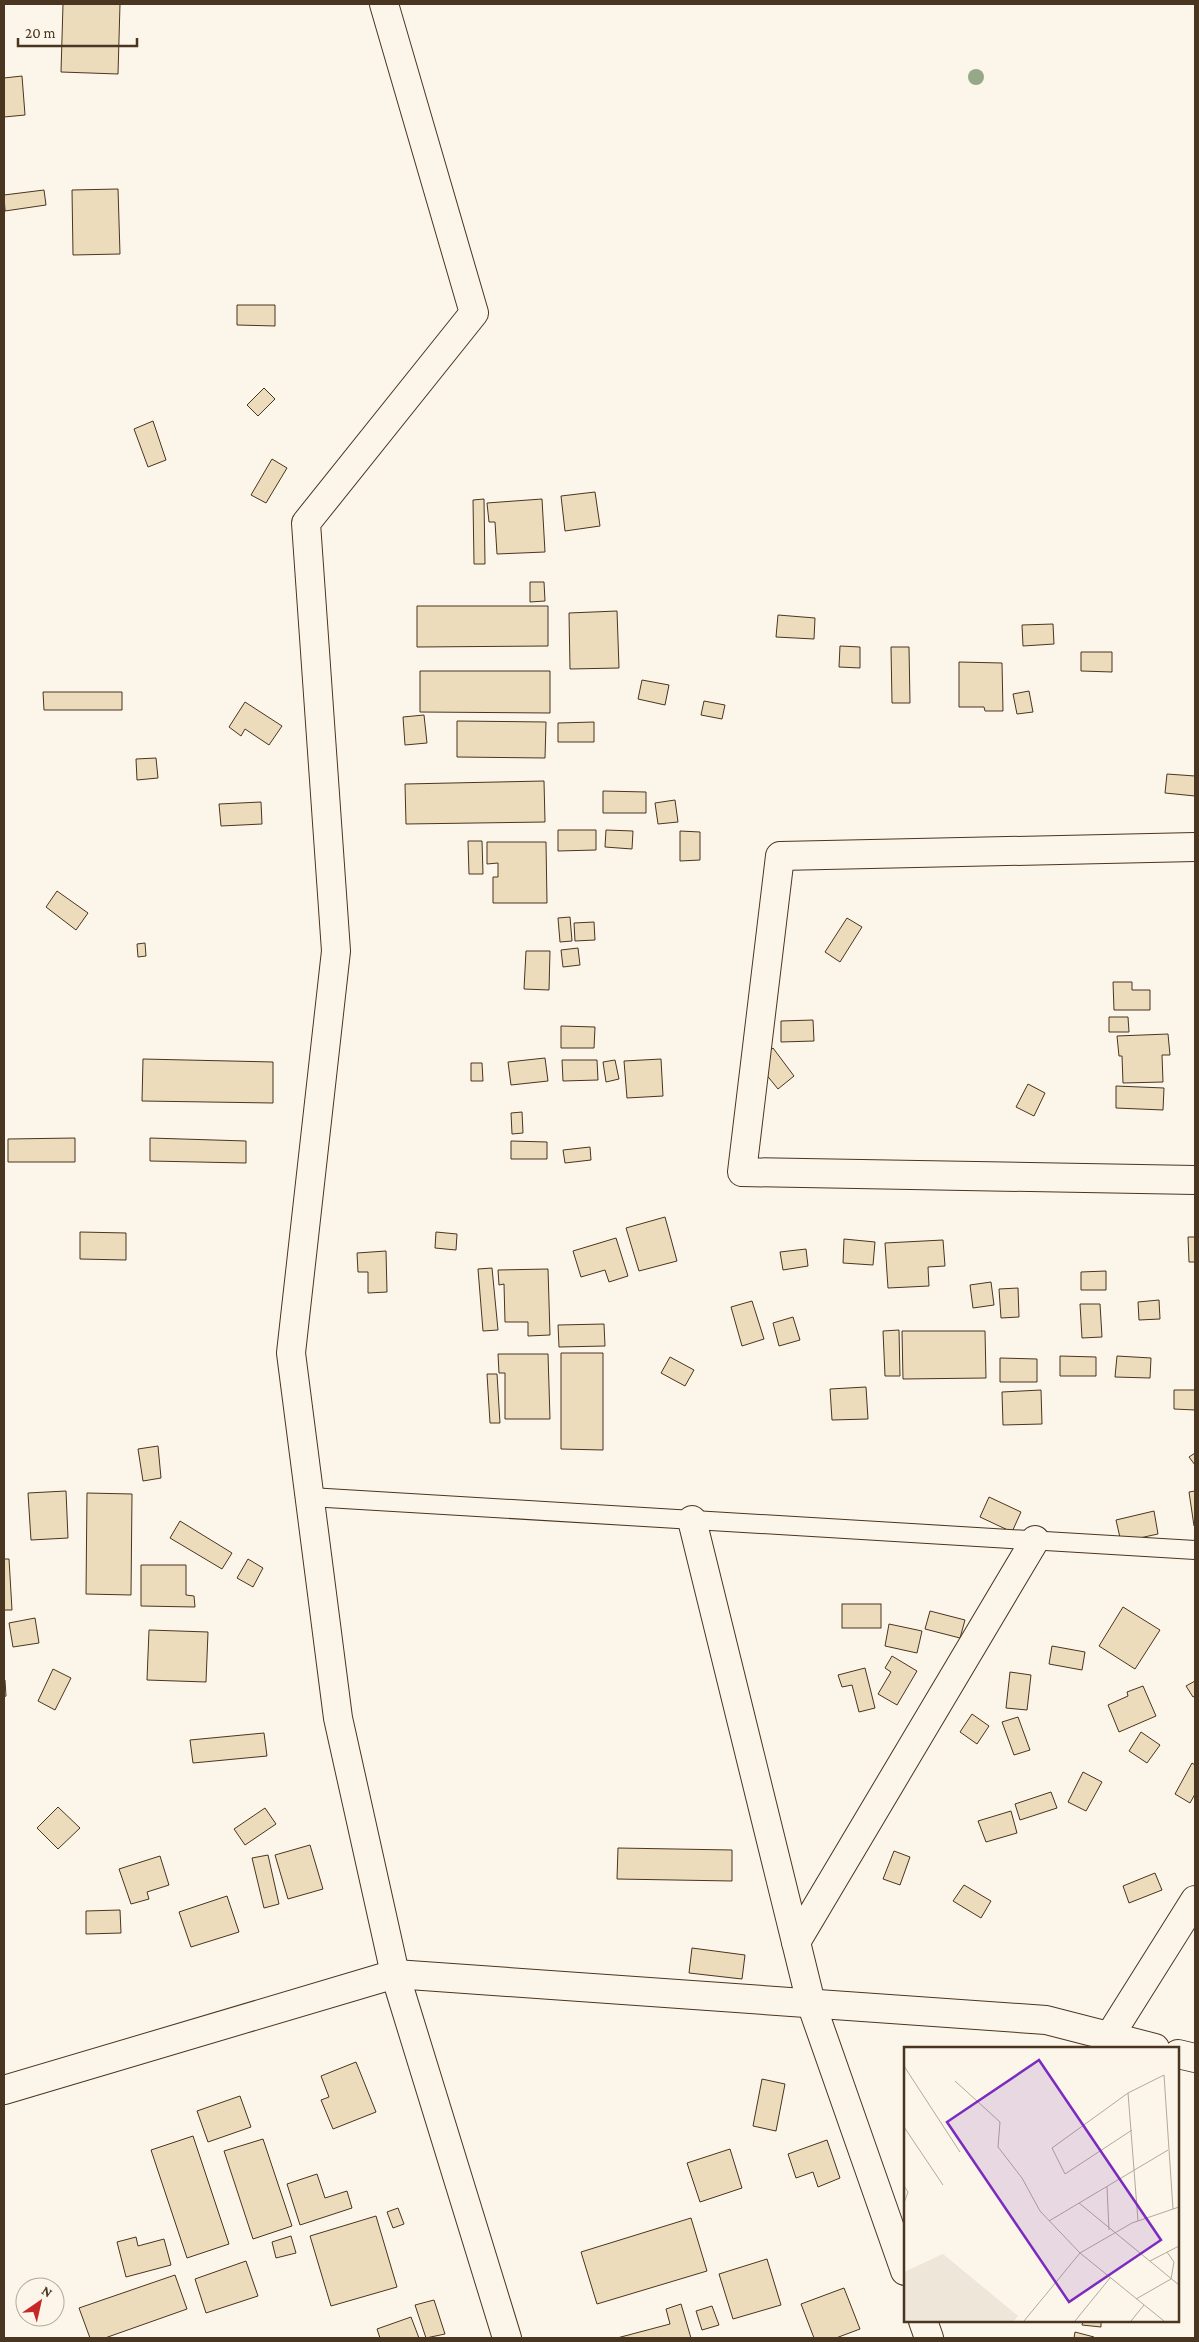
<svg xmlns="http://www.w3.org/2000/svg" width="1199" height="2342" font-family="'Crimson Pro',serif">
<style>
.building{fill:#ecdcbc;stroke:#4a3520}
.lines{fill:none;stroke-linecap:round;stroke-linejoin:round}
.service-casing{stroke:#4a3520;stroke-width:20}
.minor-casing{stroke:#4a3520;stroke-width:30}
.service{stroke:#fbf6e9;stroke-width:18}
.minor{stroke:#fbf6e9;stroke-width:28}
.tree{fill:#96a887}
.inset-road{fill:none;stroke:#b4a999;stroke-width:1}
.view{fill:#7b2cbf;fill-opacity:0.15;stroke:#7b2cbf;stroke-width:2.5}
.inset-edge{fill:none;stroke:#4a3520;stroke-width:2.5}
</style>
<rect width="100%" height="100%" fill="#fbf6e9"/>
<g class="building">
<polygon points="63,4 120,4 118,74 61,72"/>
<polygon points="22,76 25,115 4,117 4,78"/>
<polygon points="118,189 120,254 73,255 72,190"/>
<polygon points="44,190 46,205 5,211 4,195"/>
<polygon points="237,305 275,305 275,326 237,325"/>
<polygon points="264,388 275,399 258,416 247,405"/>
<polygon points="153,421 166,460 148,467 134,429"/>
<polygon points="272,459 287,468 266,503 251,495"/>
<polygon points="595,492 600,526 565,531 561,496"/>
<polygon points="484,499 485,564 474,564 473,500"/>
<polygon points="542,499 545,552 497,554 495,522 489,522 487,503"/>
<polygon points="530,582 544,582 545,601 530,602"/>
<polygon points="417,606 548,606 548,646 417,647"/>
<polygon points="617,611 619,668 570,669 569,613"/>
<polygon points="778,615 815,618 814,639 776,637"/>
<polygon points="1053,624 1054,644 1023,646 1022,625"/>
<polygon points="840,646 860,647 860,668 839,667"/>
<polygon points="891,647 909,647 910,703 892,703"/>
<polygon points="1081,652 1112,652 1112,672 1081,671"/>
<polygon points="959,662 1002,663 1003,711 985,711 984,707 959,707"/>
<polygon points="420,671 550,671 550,713 420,712"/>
<polygon points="642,680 669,685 665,705 638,699"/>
<polygon points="1029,691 1033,712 1017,714 1013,694"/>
<polygon points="43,692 122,692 122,710 44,710"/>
<polygon points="704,701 725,705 722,719 701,715"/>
<polygon points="245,702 282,726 269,745 245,729 241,736 229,727"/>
<polygon points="424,715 427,743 405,745 403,717"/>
<polygon points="457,721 546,722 545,758 457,757"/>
<polygon points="594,722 594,742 558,742 558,723"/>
<polygon points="156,758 158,778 137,780 136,759"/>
<polygon points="1167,774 1195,776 1195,796 1165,793"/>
<polygon points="544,781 545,822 406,824 405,784"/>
<polygon points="603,791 646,792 646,813 603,813"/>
<polygon points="675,800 678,822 658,824 655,803"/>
<polygon points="261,802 262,824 221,826 219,804"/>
<polygon points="558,830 596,830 596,850 558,851"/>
<polygon points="606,830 633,831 632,849 605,847"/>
<polygon points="680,831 700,832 700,860 680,861"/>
<polygon points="468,841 482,841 483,874 469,874"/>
<polygon points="487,842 546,842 547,903 493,903 493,877 498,877 498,863 487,864"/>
<polygon points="57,891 88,913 76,930 46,907"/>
<polygon points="570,917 572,941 560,942 558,918"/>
<polygon points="847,918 862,927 840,962 825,952"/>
<polygon points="594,922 595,940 575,941 574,923"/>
<polygon points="145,943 146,956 138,957 137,944"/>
<polygon points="578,948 580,965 563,967 561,950"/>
<polygon points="526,951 550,951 549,990 524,989"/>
<polygon points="1113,982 1132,982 1132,990 1150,990 1150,1010 1114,1010"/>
<polygon points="1109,1017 1128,1017 1129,1032 1109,1032"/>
<polygon points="813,1020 814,1041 781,1042 781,1021"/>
<polygon points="561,1026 595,1027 594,1048 561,1048"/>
<polygon points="1168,1034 1170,1055 1162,1055 1163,1082 1123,1083 1122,1056 1119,1056 1117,1036"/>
<polygon points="773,1048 794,1076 778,1089 756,1062"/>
<polygon points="545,1058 548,1081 511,1085 508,1062"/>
<polygon points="143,1059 273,1062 273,1103 142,1101"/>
<polygon points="661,1059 663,1096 627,1098 624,1061"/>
<polygon points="562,1060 597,1060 598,1080 563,1081"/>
<polygon points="615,1060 619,1079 606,1082 603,1062"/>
<polygon points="471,1063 482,1063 483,1081 471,1081"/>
<polygon points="1028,1084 1045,1093 1034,1116 1016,1107"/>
<polygon points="1116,1086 1164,1088 1163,1110 1116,1108"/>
<polygon points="522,1112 523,1133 512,1134 511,1113"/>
<polygon points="75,1138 75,1162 8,1162 8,1139"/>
<polygon points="150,1138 246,1141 246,1163 150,1161"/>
<polygon points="511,1141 547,1142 547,1159 511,1159"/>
<polygon points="590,1147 591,1160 565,1163 563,1150"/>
<polygon points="665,1217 677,1261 639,1271 626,1228"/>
<polygon points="80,1232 126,1233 126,1260 80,1259"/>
<polygon points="436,1232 457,1234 456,1250 435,1248"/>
<polygon points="1188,1237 1195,1237 1195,1262 1189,1262"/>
<polygon points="616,1238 628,1276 609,1282 605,1270 581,1277 573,1251"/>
<polygon points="844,1239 875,1242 873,1265 843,1263"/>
<polygon points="943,1240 945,1266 928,1267 929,1286 888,1288 885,1243"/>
<polygon points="806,1249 808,1266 783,1270 780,1252"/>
<polygon points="386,1251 387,1292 368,1293 368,1272 358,1272 357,1253"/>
<polygon points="492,1268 498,1330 483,1331 478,1269"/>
<polygon points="548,1269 550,1335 528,1336 528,1322 505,1322 504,1284 499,1285 498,1270"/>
<polygon points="1106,1271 1106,1290 1081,1290 1081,1272"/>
<polygon points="991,1282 994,1305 973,1308 970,1285"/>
<polygon points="1018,1288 1019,1317 1001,1318 999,1289"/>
<polygon points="1159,1300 1160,1319 1139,1320 1138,1302"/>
<polygon points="752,1301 764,1339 742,1346 731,1307"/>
<polygon points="1080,1304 1100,1304 1102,1337 1082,1338"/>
<polygon points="793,1317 800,1340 779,1346 773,1323"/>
<polygon points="604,1324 605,1346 559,1347 558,1325"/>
<polygon points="899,1330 900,1376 885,1376 883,1331"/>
<polygon points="902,1331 985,1331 986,1378 903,1379"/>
<polygon points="561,1353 603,1353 603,1450 561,1449"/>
<polygon points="498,1354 548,1354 550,1419 505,1419 505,1373 499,1373"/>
<polygon points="1060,1356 1096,1357 1096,1376 1060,1376"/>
<polygon points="1117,1356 1151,1358 1150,1378 1115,1377"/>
<polygon points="670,1357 694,1370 685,1386 661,1373"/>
<polygon points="1000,1358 1037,1359 1037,1382 1000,1382"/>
<polygon points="487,1374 497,1374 500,1423 490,1423"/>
<polygon points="866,1387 868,1419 832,1420 830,1389"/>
<polygon points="1041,1390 1042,1424 1003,1425 1002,1392"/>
<polygon points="1174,1390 1195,1390 1195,1415 1195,1410 1174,1409"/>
<polygon points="158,1446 161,1478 143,1481 138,1449"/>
<polygon points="1195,1453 1195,1465 1189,1457"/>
<polygon points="66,1491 68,1538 31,1540 28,1493"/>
<polygon points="1195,1491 1195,1526 1194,1526 1189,1492"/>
<polygon points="87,1493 132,1494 131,1595 86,1594"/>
<polygon points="989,1497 1021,1512 1012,1532 980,1517"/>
<polygon points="1154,1511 1158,1534 1121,1542 1116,1520"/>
<polygon points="180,1521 232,1553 222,1569 170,1538"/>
<polygon points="4,1559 9,1559 12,1610 4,1610"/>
<polygon points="248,1559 263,1568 253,1587 237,1578"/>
<polygon points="141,1565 186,1565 186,1595 194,1596 195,1607 141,1606"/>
<rect x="842" y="1604" width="39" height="24"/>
<polygon points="1123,1607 1160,1630 1135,1669 1099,1646"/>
<polygon points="930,1611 965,1620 960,1638 925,1629"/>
<polygon points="35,1618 39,1643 13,1647 9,1623"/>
<polygon points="889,1624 922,1631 917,1653 885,1646"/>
<polygon points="149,1630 208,1632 206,1682 147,1680"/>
<polygon points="1052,1646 1085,1652 1082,1670 1049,1664"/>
<polygon points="892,1656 917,1671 897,1705 878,1694 891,1672 885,1668"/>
<polygon points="865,1668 875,1708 859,1712 852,1685 842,1687 838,1675"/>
<polygon points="53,1669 71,1678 55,1710 38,1701"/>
<polygon points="1010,1672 1031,1675 1027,1710 1006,1708"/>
<polygon points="4,1680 5,1680 6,1696 4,1697"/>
<polygon points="1195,1681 1195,1696 1193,1697 1186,1686"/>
<polygon points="1143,1686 1156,1716 1119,1732 1108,1705 1128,1696 1127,1692"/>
<polygon points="972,1714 989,1726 977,1744 960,1732"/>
<polygon points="1018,1717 1030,1750 1014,1755 1002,1722"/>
<polygon points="1141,1732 1160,1745 1147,1763 1129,1751"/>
<polygon points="264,1733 267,1756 193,1763 190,1740"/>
<polygon points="1192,1763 1195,1765 1195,1794 1190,1803 1175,1794"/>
<polygon points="1083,1772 1102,1782 1086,1811 1068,1802"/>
<polygon points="1051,1792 1057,1808 1020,1820 1015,1804"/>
<polygon points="58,1807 80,1828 58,1849 37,1828"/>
<polygon points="265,1808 276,1824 245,1845 234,1829"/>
<polygon points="1011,1811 1017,1833 986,1842 978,1821"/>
<polygon points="310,1845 323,1889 288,1899 275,1855"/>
<polygon points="618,1848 732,1850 732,1881 617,1879"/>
<polygon points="894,1851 910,1857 900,1885 883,1879"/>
<polygon points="268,1855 279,1904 264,1908 252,1858"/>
<polygon points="160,1856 169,1885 147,1892 149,1899 131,1904 119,1869"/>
<polygon points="1155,1873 1162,1890 1129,1903 1123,1886"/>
<polygon points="964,1885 991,1901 981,1918 953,1901"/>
<polygon points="227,1896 239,1932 191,1947 179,1912"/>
<polygon points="120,1910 121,1933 86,1934 86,1911"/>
<polygon points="692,1948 745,1955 742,1979 689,1973"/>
<polygon points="356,2062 376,2112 333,2129 321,2100 329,2097 321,2076"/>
<polygon points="762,2079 785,2084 776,2131 753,2126"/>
<polygon points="240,2096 251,2127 208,2142 197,2111"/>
<polygon points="193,2136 229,2244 187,2258 151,2150"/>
<polygon points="263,2139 292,2226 253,2239 224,2151"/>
<polygon points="827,2140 840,2178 818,2187 813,2172 796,2178 788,2154"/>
<polygon points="730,2149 742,2188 700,2202 687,2163"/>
<polygon points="317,2174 325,2198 347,2191 352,2208 300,2225 287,2184"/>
<polygon points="398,2208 404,2224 393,2228 387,2212"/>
<polygon points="376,2216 397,2287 331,2306 310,2236"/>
<polygon points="691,2218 707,2271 597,2304 581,2252"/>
<polygon points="291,2236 296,2253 276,2258 272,2242"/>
<polygon points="136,2237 138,2246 164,2239 171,2265 126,2277 117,2242"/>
<polygon points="767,2259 781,2305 733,2319 719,2274"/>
<polygon points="246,2261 258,2296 206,2313 195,2279"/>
<polygon points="175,2275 187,2309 105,2338 90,2338 79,2308"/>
<polygon points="844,2288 860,2329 836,2338 814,2338 801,2304"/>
<polygon points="434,2300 445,2334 426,2338 415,2305"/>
<polygon points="681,2304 691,2338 617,2338 670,2324 666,2309"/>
<polygon points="712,2306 719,2325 702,2330 696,2311"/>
<polygon points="411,2317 419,2338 380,2338 377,2329"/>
<polygon points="1083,2321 1101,2321 1101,2327 1082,2325"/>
<polygon points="1075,2332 1094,2337 1094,2338 1074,2338"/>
</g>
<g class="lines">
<defs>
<polyline id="service" points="310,1497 1195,1550"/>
<g id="minor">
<polyline points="384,4 474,313 306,523 336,951 291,1353 338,1718 395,1974 507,2338"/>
<polyline points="1195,847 780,856 742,1172 1195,1180"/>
<polyline points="692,1520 811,2003 905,2271"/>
<polyline points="796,1942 1035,1540"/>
<polyline points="1109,2037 1195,1900"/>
<polyline points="1178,2054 1195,2058"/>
<polyline points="4,2090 395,1974 1046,2020 1155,2048"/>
<polyline points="923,2321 929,2338"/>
</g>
</defs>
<use href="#service" class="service-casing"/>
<use href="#minor" class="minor-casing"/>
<use href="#service" class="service"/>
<use href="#minor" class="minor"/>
</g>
<circle class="tree" cx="976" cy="77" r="8"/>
<g transform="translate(904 2047)">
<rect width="275" height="275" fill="#fbf6e9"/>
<path d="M39 207 114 269 110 274H0V225Z" fill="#ede6d9"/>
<path class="inset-road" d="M0 19 56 105M51 34 96 75 94 100 118 131 136 164 176 206 260 274M224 46 234 174M0 80 39 138M228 83 161 127 148 101 224 46 260 28 269 162M0 139 4 145 0 156M203 140 205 183M175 156 275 238M145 174 264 103M246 214 275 199M232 252 267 232 270 215 263 205M120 274 176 206 228 176 275 160M171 274 206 231M227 274 240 258"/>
<path class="view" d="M135 13 257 193 165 255 43 75Z"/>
<rect width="275" height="275" class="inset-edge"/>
</g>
<rect width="1199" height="2342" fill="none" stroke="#4a3520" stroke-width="10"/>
<g transform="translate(40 2302) rotate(34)"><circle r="24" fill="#fbf6e9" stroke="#b4a999"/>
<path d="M0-4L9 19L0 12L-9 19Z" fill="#c62828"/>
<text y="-8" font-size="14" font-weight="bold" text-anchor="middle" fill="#4a3520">N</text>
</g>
<path d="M18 38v8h119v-8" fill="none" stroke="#4a3520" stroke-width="2.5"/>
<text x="25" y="38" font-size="15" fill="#4a3520" stroke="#fbf6e9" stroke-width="4" paint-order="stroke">20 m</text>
</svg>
